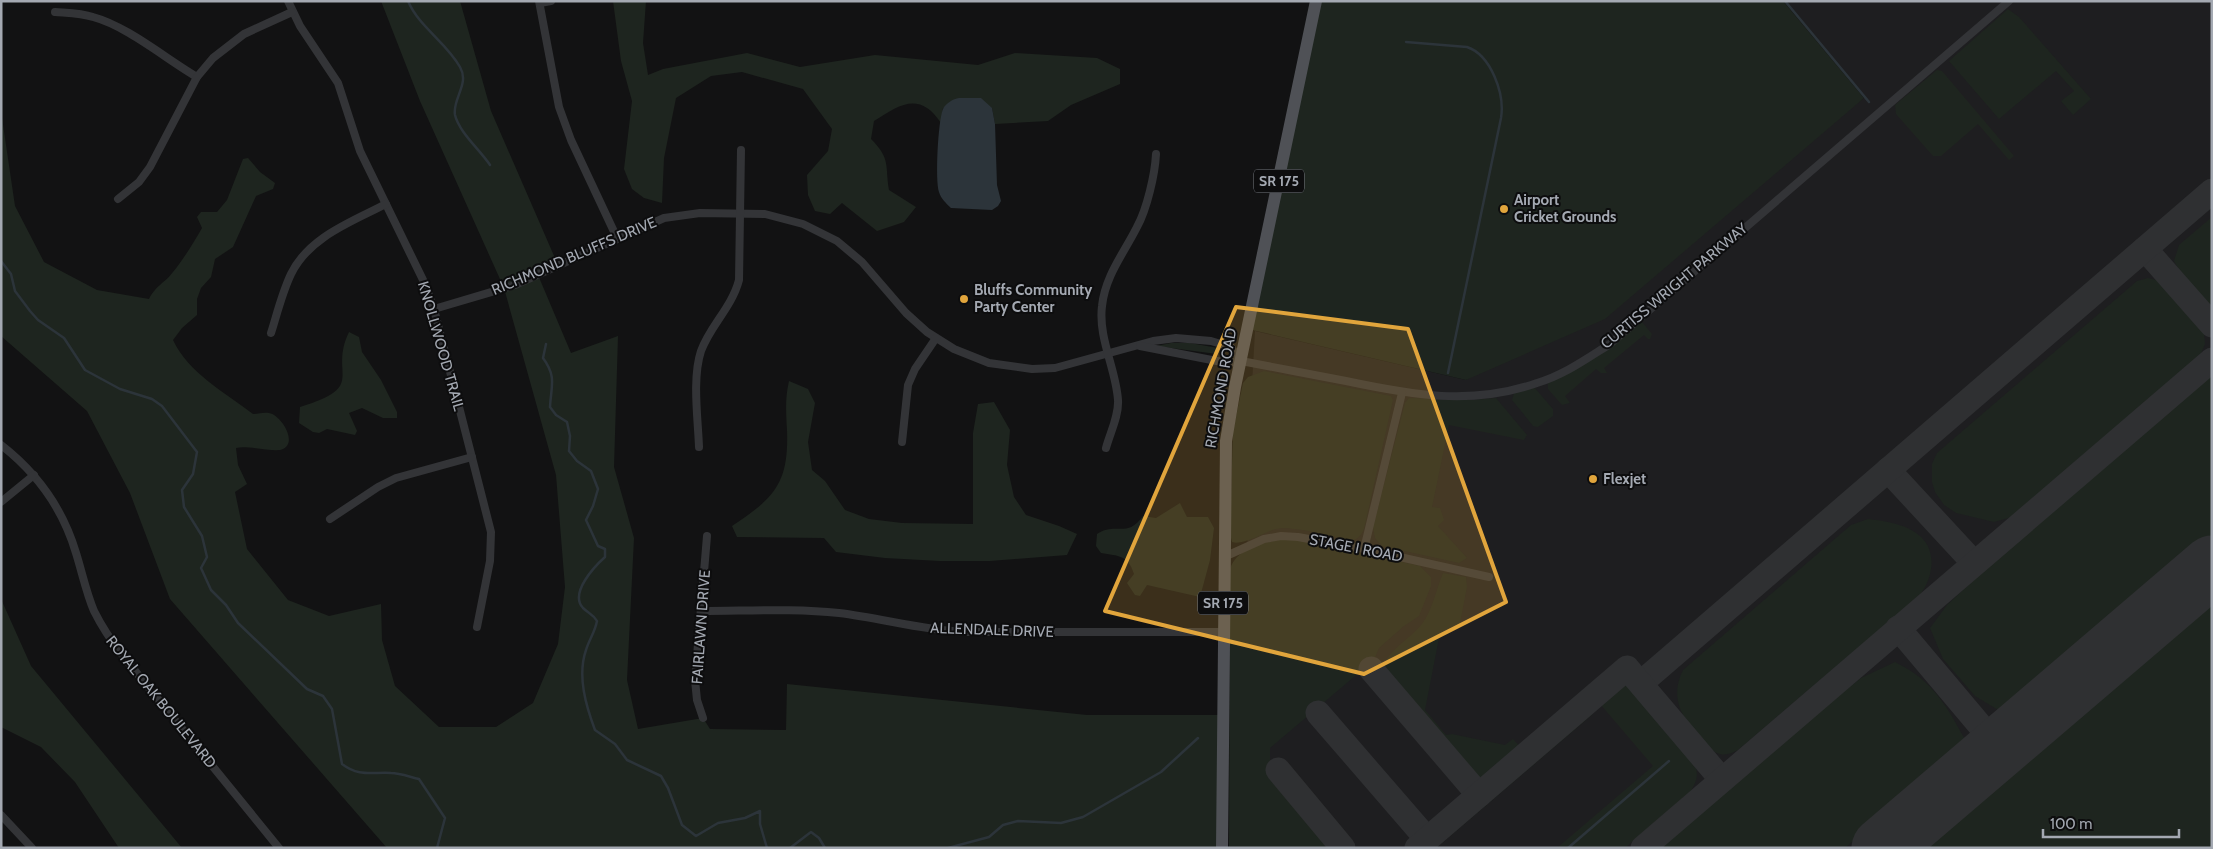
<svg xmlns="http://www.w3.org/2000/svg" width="2213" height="849" font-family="Cabin,sans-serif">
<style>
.built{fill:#1e1e20}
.green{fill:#1e251f}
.water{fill:#2c343a}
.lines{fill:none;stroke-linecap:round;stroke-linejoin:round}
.stream{stroke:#2c343a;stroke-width:2.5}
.taxiway{stroke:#2f3032;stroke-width:25}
.runway{stroke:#2f3032;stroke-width:61}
.minor{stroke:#333437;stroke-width:8}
.primary{stroke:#4f5156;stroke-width:12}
.marked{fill:#e1a53c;fill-opacity:0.2;stroke:#e1a53c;stroke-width:4;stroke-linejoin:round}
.poi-dot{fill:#e1a53c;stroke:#0d0d0e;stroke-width:2}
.labels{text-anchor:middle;stroke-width:4;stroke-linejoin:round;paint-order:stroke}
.shield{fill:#0d0d0e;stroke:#777a81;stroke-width:1}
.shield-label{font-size:14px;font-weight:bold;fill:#a4a9b2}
.poi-label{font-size:15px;font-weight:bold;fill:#a4a9b2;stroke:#0d0d0e;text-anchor:start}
.street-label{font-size:15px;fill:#a4a9b2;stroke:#0d0d0e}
</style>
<rect width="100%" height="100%" fill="#121213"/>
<polygon class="built" points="1783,1 2212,1 2212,848 1249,848 1247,472 1255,331 1466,380 1864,98"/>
<g class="green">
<path d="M381 1H460L491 111 558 265 538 275 571 353 618 336 614 467 634 538 627 680 638 729 703 718 710 729 786 730 787 684 1087 715H1223L1222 848H387L170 599 130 493 87 411 1 336V111L15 206 44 262 97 290 149 299C157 284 164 284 173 272 183 260 194 242 202 228L197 217 201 212H217L227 200 243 159 248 158 260 172 275 183 273 189 256 196 233 247 215 259 211 277 201 288 197 299V315L182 328 173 340C189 374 225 392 253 414 258 414 264 412 269 413 281 415 298 442 283 449 276 453 248 445 236 448L238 465 247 484 235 492 247 549 288 600 329 616 381 604 382 640 395 686 439 727H496L533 703 558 644 565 587 556 475 504 288 420 101Z"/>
<path d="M613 1H646L643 43 648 75 663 69 747 53 800 67 875 55 978 65 1015 53 1097 58 1120 69V84L1071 105 1048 121 995 124 992 108H943L941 123C920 91 900 104 874 121L871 139C891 159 885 166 889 190L916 207 904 222 877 231 842 203 830 214 815 211 808 195 807 175 828 151 832 129 803 89 742 72 711 76 676 98 664 158 662 203 644 198 632 189 624 169 632 101 621 61Z"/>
<polygon points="1316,1 1783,1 1864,98 1605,319 1466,380 1248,329"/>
<polygon points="2008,9 2019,17 2091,99 2073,115 2061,101 2074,91 2056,71 1999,119 1949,61"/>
<polygon points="1937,70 1942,71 2014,156 2009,160 1978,124 1941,156 1933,156 1896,114 1895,105"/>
<polygon points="2212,217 2212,309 2181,273 2174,261 2179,245"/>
<polygon points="2148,278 2156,280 2169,291 2204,333 2205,344 2199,358 2012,517 1994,522 1956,513 1944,505 1935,492 1932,482 1932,464 1937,453 2137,281"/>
<polygon points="1638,322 1642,322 1652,334 1650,339 1648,339 1644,335 1604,368 1607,373 1601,373 1596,369 1565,396 1570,403 1562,405 1548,389 1548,383"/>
<path d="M349 332 359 337 362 352 381 380 397 412V418H383L362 408 349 413 357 431 355 435 327 429 319 433 313 432 299 423 300 407C369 386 328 375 349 332Z"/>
<polygon points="1171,343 1190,343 1218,348 1220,352 1217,354 1156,346"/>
<path d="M1264 371 1391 396 1393 400 1364 529C1361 535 1359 538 1352 541 1334 537 1293 525 1276 529 1264 532 1243 546 1232 542L1230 534 1233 431 1243 383 1248 377Z"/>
<polygon points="2212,373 2212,536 2005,714 1975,696 1943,659 1930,628 1947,605 1980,574"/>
<path d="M789 381 808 389 815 403 808 442 812 470 825 481 845 510 869 519 902 523 973 524V433L978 404 994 402 1010 430 1007 465 1014 497 1026 515 1059 526 1077 534 1067 555 990 561H940L885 558 836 552 824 538 737 537 732 526C774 498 789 484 787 430 786 412 785 398 789 381Z"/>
<polygon points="1534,387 1553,409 1553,416 1538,427 1533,426 1512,400 1514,393"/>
<polygon points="1409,398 1471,400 1496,398 1527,435 1524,440 1449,425 1432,507 1440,508 1444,520 1438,526 1467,558 1459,563 1382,546 1375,538 1373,527 1405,403"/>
<path d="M1180 503 1187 517H1208L1214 528 1210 560 1200 597 1147 585 1140 596 1135 595 1127 583 1134 574C1128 555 1119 556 1101 553L1096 546 1097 534C1116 521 1127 539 1143 516L1156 518Z"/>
<path d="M1868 519C1883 521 1900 523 1913 531 1938 545 1935 575 1920 595L1738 750C1733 752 1727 756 1720 754 1711 752 1705 743 1699 737 1682 717 1669 698 1683 670L1851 525Z"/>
<path d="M1282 539 1312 542 1420 566 1431 577V586L1419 616 1404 626 1379 648 1374 660 1270 748V765L1274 773 1340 848H1229L1230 569C1238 547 1262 544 1282 539Z"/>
<path d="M1443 573 1466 577 1467 587 1460 623 1440 633 1425 710 1446 735 1452 734 1505 745 1513 739 1524 751C1505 767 1491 788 1465 771L1381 674C1384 652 1408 641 1422 624 1433 609 1436 589 1443 573Z"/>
<polygon points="2212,592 2212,848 1913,848"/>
<polygon points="1,599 31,666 182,848 119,848 75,782 41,747 1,727"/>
<path d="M1895 662C1934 681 1947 707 1967 743L1845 848H1659L1768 751 1861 678Z"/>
<path d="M1619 680 1628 685 1695 765C1699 776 1696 782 1691 791L1625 848H1557L1653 766 1601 705 1603 694Z"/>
<polygon points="1585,711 1593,714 1436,848 1423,848"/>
</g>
<path class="water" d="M959 98H981L992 108 995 124 997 185 1001 201 998 206 992 210 951 208C946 203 941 199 939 192 935 180 938 121 943 109 946 103 953 99 959 98Z"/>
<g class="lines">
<g class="stream">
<path d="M408 1C419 27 446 42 460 67 470 84 452 99 455 115 459 132 480 150 490 165"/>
<polyline points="1785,1 1869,102"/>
<path d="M1406 42 1467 47C1491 55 1505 94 1501 118L1448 373"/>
<path d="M1 261 11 274 15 291 30 311 38 320 64 338 85 370 120 389 152 399 162 406 197 452 193 474 182 490 184 507 202 536 207 557 201 568 211 590 226 605 238 623 307 689 323 696 332 709 342 764C359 777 371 772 391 773 400 773 410 777 419 779L445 818 437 848"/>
<path d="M546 344 543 358C557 377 551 386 550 407L556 415 567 422 570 436 569 451 577 461 591 471 598 489 593 506 586 520 598 546 605 549V557C595 566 569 593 583 608 588 613 593 614 597 621 595 632 589 640 586 650 577 676 586 706 595 730L615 744 627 760 661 776 668 788 682 825 696 836 718 823 745 818 760 811V824L767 848"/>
<polyline points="790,848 811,832 819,838 825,848"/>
<polyline points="948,848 989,837 1003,825 1018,821 1061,823 1083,817 1161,772 1198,738"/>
<polyline points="1568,848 1669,761"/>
</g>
<g class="taxiway">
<polyline points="2145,249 2212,325"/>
<polyline points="1888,470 1974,563"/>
<polyline points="1898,628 1999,748"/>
<polyline points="1371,669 1479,795"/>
<polyline points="1641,683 2212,191"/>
<polyline points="1318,713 1427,839"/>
<polyline points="1278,770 1343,848"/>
<polyline points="1417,848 1627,668 1722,780"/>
<polyline points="1643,848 2212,360"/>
</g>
<polyline class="runway" points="1882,848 2212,566"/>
<g class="minor">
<polyline points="288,1 300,26 338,83 360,151 425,284 434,309 491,532 490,561 477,627"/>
<polyline points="539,1 559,107 571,140 617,238"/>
<polyline points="540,3 551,1"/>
<path d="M55 12C68 13 81 13 93 17 127 26 166 59 197 77"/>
<polyline points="118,199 139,182 150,167 197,77 213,58 244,34 292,12"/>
<polyline points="434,309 515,285 664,218 700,213 765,214 803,224 837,241 862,262 906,313 927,332 954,349 989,363 1032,369 1055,368 1153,341 1176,338 1211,341 1231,347 1241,361"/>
<path d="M271 333C277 314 282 293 291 274 309 237 351 222 386 204"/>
<path d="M1140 346 1227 363 1241 361C1276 368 1311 374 1346 381 1412 395 1471 406 1537 383 1564 375 1586 359 1610 344L2009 1"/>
<polyline points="902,442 908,385 915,369 936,338"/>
<path d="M1 445C37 473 63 509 76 553 82 572 86 592 94 611 102 627 112 642 123 656L279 848"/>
<path d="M699 447C698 419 692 378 701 351 710 326 732 307 739 280L741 150"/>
<path d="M1106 448C1110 433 1119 416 1118 400 1116 369 1098 338 1102 306 1105 276 1124 253 1137 227 1147 209 1155 174 1156 154"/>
<polyline points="1,502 34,475"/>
<polyline points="330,519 378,487 396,478 472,457"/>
<polyline points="1364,549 1402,393"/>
<polyline points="1224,557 1264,539 1281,536 1298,537 1364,549 1489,577"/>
<path d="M701 611C747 611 794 608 839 613 881 618 921 630 964 632H1223"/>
<polyline points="703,718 697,700 695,680 707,536"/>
<polyline points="1,815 32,848"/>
</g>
<polyline class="primary" points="1222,848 1226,441 1235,387 1316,1"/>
</g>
<path class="marked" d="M1236 307 1408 329 1506 602 1364 674 1105 611Z"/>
<g class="poi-dot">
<circle cx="1504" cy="209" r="5"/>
<circle cx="964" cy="299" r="5"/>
<circle cx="1593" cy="479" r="5"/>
</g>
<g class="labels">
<g class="shield">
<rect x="1254" y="169.5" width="50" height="23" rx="4"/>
<rect x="1198" y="591.5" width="50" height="23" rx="4"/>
</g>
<g class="shield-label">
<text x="1279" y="186">SR 175</text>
<text x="1223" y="608">SR 175</text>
</g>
<g class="poi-label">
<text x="1514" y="205">Airport<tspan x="1514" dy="17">Cricket Grounds</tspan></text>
<text x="974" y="295">Bluffs Community<tspan x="974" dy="17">Party Center</tspan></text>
<text x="1603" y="484">Flexjet</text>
</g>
<g class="street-label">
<text transform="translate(574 256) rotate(-23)" y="5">RICHMOND BLUFFS DRIVE</text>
<text transform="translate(1674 286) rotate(-40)" y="5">CURTISS WRIGHT PARKWAY</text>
<text transform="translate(441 346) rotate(74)" y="5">KNOLLWOOD TRAIL</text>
<text transform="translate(1221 388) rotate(-80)" y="5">RICHMOND ROAD</text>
<text transform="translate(1356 548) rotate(11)" y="5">STAGE I ROAD</text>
<text transform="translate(701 627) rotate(-86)" y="5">FAIRLAWN DRIVE</text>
<text transform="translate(992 630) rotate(2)" y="5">ALLENDALE DRIVE</text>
<text transform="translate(161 702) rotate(51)" y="5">ROYAL OAK BOULEVARD</text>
</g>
</g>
<rect width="2213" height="849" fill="none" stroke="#a4a9b2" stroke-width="5"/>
<path d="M2043 829v8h136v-8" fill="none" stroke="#a4a9b2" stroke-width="2.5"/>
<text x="2050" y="829" font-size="15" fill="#a4a9b2" stroke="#0d0d0e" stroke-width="4" paint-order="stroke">100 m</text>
</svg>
